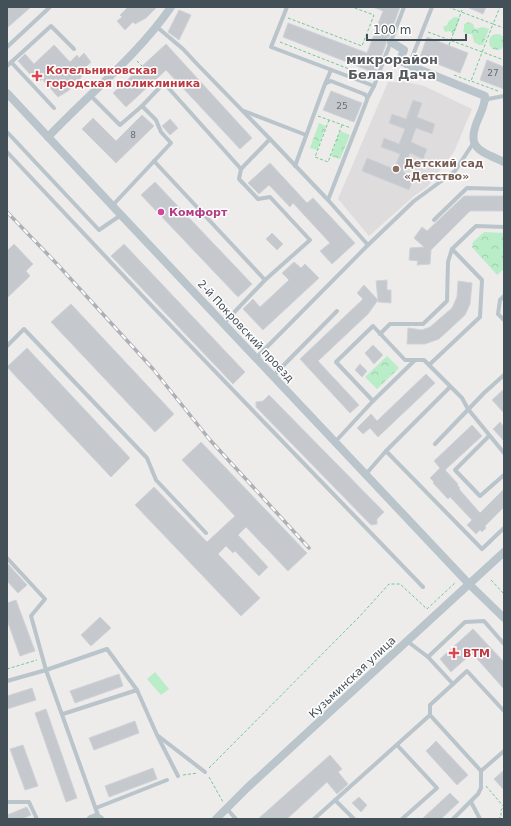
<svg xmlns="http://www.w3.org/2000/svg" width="511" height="826" font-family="'DejaVu Sans',sans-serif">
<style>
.education{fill:#dfdcdd}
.green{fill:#b8edc7}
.park{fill:url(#park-crowns)}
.building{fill:#c5c9ce;stroke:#cfd2d7}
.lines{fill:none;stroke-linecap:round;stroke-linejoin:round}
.path{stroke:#71ca96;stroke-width:1;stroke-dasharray:3 2;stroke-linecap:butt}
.service{stroke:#b9c4cb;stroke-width:4}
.minor{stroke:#b9c4cb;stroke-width:8}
.rail-casing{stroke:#adb1b6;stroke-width:3.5}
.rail{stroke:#fff;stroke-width:2;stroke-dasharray:6;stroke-linecap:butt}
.health-dot{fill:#e0444e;stroke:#fff;stroke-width:1.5}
.education-dot{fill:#8d6e63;stroke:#fff;stroke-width:1.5}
.hotel-dot{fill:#d1479c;stroke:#fff;stroke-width:1.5}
.labels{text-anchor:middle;stroke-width:3;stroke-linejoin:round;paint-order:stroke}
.number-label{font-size:9px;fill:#646e76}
.health-label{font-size:11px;font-weight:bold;fill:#be3a42;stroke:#fff;text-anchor:start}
.education-label{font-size:11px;font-weight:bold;fill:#785e54;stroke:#fff;text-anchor:start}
.hotel-label{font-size:11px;font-weight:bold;fill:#b23c85;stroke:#fff;text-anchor:start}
.street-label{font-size:11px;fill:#445058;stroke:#fff}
.quarter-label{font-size:13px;font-weight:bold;fill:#585c60;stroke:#fff}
</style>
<defs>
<pattern id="park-crowns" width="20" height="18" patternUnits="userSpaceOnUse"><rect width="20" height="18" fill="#b8edc7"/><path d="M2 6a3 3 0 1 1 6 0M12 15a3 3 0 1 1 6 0" fill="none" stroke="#9fcdad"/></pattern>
</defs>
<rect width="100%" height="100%" fill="#eeebeb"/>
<polygon class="education" points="388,82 406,82 424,86 472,109 454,152 428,186 414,196 369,236 338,199"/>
<polygon class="green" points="155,672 169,689 161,695 147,679"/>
<g class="park">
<polygon points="454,17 460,18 454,34 449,31 445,32 443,27 447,25 449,21"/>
<polygon points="469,22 473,24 475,29 483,27 489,29 483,45 479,45 474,42 472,34 466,34 463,31 464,28 464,24"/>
<circle cx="497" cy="42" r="8"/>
<polygon points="319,123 326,126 317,150 310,148"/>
<polygon points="340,131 350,135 340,159 331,156"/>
<polygon points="484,232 504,233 504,269 497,275 472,247 473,242"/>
<polygon points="387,356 399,368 377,389 365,377"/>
</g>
<g class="building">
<polygon points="7,7 31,7 7,28"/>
<polygon points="128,7 157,7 146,18 135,24 133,22 125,30 117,21 122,17 120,15"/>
<polygon points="373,7 400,7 389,37 386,39 386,44 375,73 283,37 288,23 367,53 383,11"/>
<polygon points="467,7 486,7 483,14"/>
<polygon points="179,10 191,15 179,40 168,32"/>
<polygon points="427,37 468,53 460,73 420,57"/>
<polygon points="166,44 252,138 240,149 166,70 126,107 113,93"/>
<polygon points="54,45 70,62 77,55 79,58 84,53 91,62 83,70 85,72 77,83 68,91 58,97 42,79 38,83 18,61 25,54 34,64"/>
<polygon points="487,60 504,67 504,89 480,80"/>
<polygon points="331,91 362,103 354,122 323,110"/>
<polygon points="413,100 422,103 417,117 435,124 432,134 416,128 411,142 427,149 423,159 410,153 403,172 414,177 409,190 362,171 367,158 394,169 400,154 381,147 384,138 399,144 405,129 389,123 392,114 406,119"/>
<polygon points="142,115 154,126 116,163 82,129 93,118 116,141"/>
<polygon points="170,119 178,128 170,135 162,126"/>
<polygon points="270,163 307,203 313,198 355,243 332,264 320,251 330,243 293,203 290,207 269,185 259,194 248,183"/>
<polygon points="155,182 252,284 238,297 141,195"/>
<polygon points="464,196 504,196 504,211 470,211 431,250 430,264 417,265 418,261 409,260 410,248 424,247 414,238 422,227 427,231"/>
<polygon points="272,233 283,244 277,250 266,239"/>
<polygon points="14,244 33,264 26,271 30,276 7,298 7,251"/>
<polygon points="124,244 245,372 233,384 111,256"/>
<polygon points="294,262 301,268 305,264 319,278 263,330 243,309 253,299 260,307 289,280 282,273"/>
<polygon points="387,280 387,290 391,290 391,303 378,302 378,300 368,314 318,361 359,405 350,413 300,359 363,299 357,293 364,285 378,300 376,281"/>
<polygon points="458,281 472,283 470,304 465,315 439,339 425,344 407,344 408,328 422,330 430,327 452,308 457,297"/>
<polygon points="71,304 174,414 155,432 51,322"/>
<polygon points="373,345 383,355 374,364 365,353"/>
<polygon points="27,348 130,458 111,477 7,367"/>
<polygon points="360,364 367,371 362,377 355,370"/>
<polygon points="426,374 435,383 378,437 370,428 363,434 357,428 371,414 377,421"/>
<polygon points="504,389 504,413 492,400"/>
<polygon points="269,395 384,512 377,519 377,524 371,525 256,407 256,402 263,401"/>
<polygon points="500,422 504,427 504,441 493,429"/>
<polygon points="472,425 482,436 445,470 458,484 457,485 460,488 459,489 480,513 504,489 504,507 485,526 486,528 482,532 480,530 476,534 467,525 472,520 450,497 448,499 433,483 434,482 430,478 440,468 434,461"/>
<polygon points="201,442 307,553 288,571 246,527 238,535 268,567 259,576 235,551 233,553 226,546 218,554 260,598 241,616 135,505 154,487 207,542 235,516 182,460"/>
<polygon points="7,563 27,585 18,593 7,581"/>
<polygon points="16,600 35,651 20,656 7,620 7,603"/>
<polygon points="100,617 111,628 91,646 81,635"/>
<polygon points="473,629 504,662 504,689 472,653 451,672 440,659"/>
<polygon points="119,674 123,686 75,703 70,691"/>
<polygon points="32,688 36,700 7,709 7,696"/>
<polygon points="46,709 77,798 66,802 35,713"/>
<polygon points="135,721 139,733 94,750 89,738"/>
<polygon points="436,741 468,775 457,785 426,751"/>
<polygon points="23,745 38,786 25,790 10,749"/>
<polygon points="330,755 342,769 338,772 348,784 337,794 327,782 287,819 258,819"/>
<polygon points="153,768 157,779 109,797 105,786"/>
<polygon points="504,770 504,790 494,779"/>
<polygon points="450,793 459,802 441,819 422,819"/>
<polygon points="359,797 367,805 361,812 352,803"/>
<polygon points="27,807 31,815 22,819 7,819 7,815"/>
</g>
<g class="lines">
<g class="path">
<polyline points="448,7 493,24 500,7"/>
<polyline points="288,18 362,46 374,15 352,7"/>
<polyline points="428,32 504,60"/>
<polyline points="280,42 372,78"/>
<polyline points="449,45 462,10"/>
<polyline points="137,61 142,66"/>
<polyline points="454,75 470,81"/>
<polyline points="498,91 471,81 493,24 504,28"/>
<polyline points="318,116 351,128"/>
<polyline points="329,120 315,157 328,162 342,125"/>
<polyline points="491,580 504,594"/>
<polyline points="7,669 37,660"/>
<polyline points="209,768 360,616 389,584 400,584 427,609 456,582"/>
<polyline points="183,775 198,773"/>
<polyline points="209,777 223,802"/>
<polyline points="486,786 504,807"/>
<polyline points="498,819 501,817 501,810 503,808"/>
</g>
<g class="service">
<polyline points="287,7 271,47 374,86"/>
<polyline points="157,27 183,49 198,65 270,139"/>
<polyline points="7,47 50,7"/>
<polyline points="11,62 54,108"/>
<polyline points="409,65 432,7"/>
<polyline points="7,66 51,26 74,49"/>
<polyline points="325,84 331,70"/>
<polyline points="90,95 120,125 142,106 156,120 161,132 171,143 112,206"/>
<polyline points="367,99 374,86 404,7"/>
<polyline points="486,102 488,99 504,96"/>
<polyline points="142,106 164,83 241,169"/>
<polyline points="244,111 306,135"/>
<polyline points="8,133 99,230 121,215"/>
<polyline points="7,152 152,306 423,587"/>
<polyline points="154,161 265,280"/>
<polyline points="295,166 325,84 328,82 331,81 364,94 367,96 367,100 328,200"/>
<polyline points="434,220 467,188 504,189"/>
<polyline points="504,296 500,300 498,314 504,320"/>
<polyline points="223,324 265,280 310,240 270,197 258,199 239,179 241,169 270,139 328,200 368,245"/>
<polyline points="380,334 390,324 423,324 447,301 448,262 452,249"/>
<polyline points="7,346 24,329 147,458 156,480 206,533"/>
<polyline points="256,358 368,245 414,201 455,171 474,142"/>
<polyline points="429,365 480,317 482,280 452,249 476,226 504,227"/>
<polyline points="273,376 337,311"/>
<polyline points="373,401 336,362 373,326 405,360 424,360 462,398 468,409 504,453"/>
<polyline points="489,436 455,470 480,496 504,475"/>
<polyline points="335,442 373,401 415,360"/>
<polyline points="435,444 484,393 504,375"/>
<polyline points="386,451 450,387"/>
<polyline points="366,474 386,451 482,549 504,528"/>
<polyline points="7,558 45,599 31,616 46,670 107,649 137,690"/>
<polyline points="407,641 428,657 453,684 430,705 430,715 481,771 481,788 478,794 453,819"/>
<polyline points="428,657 465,622 484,621 504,644"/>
<polyline points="7,681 46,670 99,818"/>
<polyline points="453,684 467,671 504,711"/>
<polyline points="63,714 137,690 157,735 205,772"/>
<polyline points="158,737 178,776"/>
<polyline points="397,745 437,788 402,819"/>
<polyline points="481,771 504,751"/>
<polyline points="335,800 354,819"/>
<polyline points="7,802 29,802 37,819"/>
<polyline points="471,802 480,819"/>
<polyline points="96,808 167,780"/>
<polyline points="227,809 236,819"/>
<polyline points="314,819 430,715"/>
</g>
<g class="minor">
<path d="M391 42 404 50 400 60 406 64 485 96C485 104 482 110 479 117 465 148 478 150 504 162"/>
<polyline points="7,93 121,215 469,584 504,618"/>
<path d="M48 137C89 94 137 56 171 7"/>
<polyline points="91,819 96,817 100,819"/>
<polyline points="216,819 247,788 504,552"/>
</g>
<defs>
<polyline id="rail" points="7,212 58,265 153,369 210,440 309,548"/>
</defs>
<use href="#rail" class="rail-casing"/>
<use href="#rail" class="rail"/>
</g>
<g class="health-dot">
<path d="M35 70h4v4h4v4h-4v4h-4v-4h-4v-4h4z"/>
<path d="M452 647h4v4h4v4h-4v4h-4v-4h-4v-4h4z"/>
</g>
<circle class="education-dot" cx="396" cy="169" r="4"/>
<circle class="hotel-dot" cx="161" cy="212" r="4"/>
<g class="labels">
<g class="number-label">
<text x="493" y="76">27</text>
<text x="342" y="109">25</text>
<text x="133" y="138">8</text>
</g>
<g class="health-label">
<text x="46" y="74">Котельниковская<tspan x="46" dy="13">городская поликлиника</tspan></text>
<text x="463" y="657">ВТМ</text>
</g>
<g class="education-label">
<text x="404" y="167">Детский сад<tspan x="404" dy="13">«Детство»</tspan></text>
</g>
<g class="hotel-label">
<text x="169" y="216">Комфорт</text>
</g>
<g class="street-label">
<text transform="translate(246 331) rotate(47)" y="4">2-й Покровский проезд</text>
<text transform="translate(352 677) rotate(-43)" y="4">Кузьминская улица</text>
</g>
<g class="quarter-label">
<text x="392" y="64">микрорайон<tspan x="392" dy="15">Белая Дача</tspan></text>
</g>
</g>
<rect width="511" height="826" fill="none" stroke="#445058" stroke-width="16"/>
<path d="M367 34v6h99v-6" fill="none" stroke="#445058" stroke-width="2"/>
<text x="373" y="34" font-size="12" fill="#445058" stroke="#ffffff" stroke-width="3" paint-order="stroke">100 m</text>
</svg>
